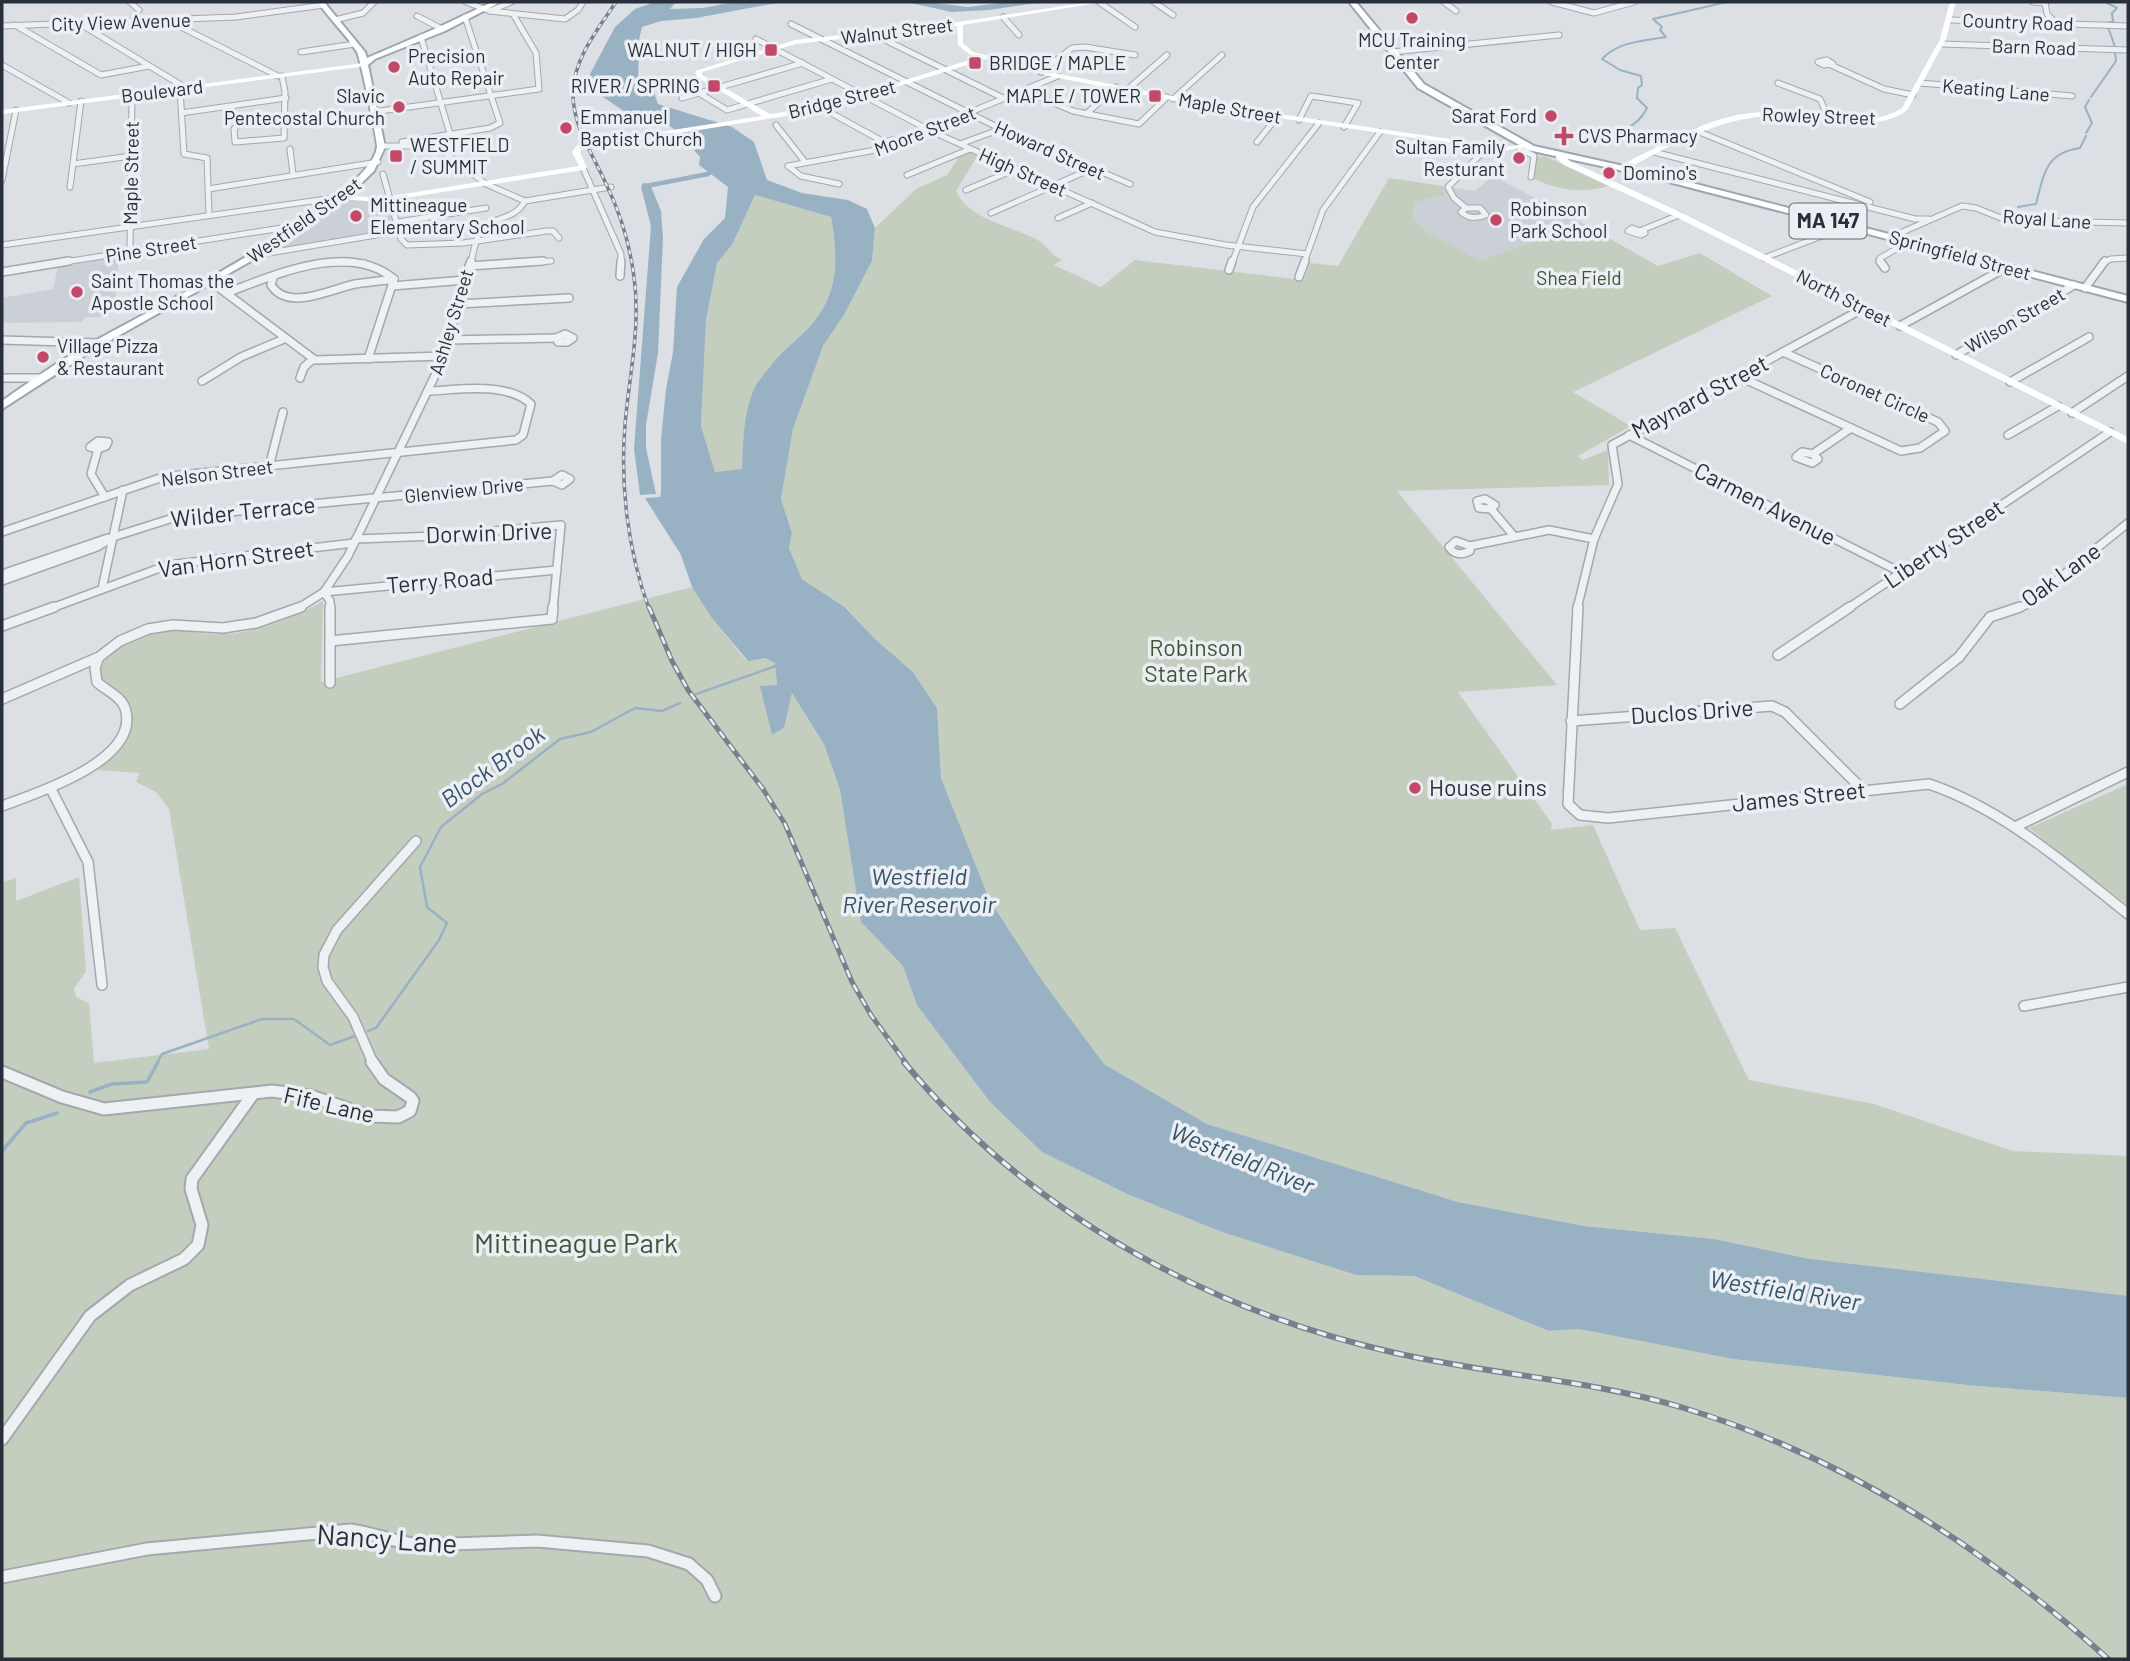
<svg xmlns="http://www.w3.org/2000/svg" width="2130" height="1661" font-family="Barlow,sans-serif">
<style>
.built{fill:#cad0d6}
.green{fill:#c4cebe}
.water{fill:#99b2c3;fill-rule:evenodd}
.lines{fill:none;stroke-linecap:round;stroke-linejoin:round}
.stream-far2{stroke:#99b2c3;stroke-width:2}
.stream-far1{stroke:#99b2c3;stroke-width:2.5}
.stream{stroke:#99b2c3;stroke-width:3.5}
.canal{stroke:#99b2c3;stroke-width:4.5}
.street-far3-casing{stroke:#a2a8ae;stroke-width:7}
.street-far2-casing{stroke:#a2a8ae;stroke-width:10}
.street-far1-casing{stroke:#a2a8ae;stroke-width:12}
.street-casing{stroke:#a2a8ae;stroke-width:15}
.primary-casing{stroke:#9ca6b0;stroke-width:4}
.street-far3{stroke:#eef1f4;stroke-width:5}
.street-far2{stroke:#eef1f4;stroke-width:7}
.street-far1{stroke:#eef1f4;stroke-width:9}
.street{stroke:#eef1f4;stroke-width:11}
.secondary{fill:#fff;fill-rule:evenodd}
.primary{fill:#fff;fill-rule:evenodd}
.rail-far2-casing{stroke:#77818d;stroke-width:3.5}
.rail-far1-casing{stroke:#77818d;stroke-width:5}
.rail-casing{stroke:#77818d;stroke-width:6}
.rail-far2{stroke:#ebeff3;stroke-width:2;stroke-dasharray:4.5;stroke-linecap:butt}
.rail-far1{stroke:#ebeff3;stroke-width:2.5;stroke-dasharray:8;stroke-linecap:butt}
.rail{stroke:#ebeff3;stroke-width:3.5;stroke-dasharray:10;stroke-linecap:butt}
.poi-dot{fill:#c24968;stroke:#ebeff3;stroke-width:2.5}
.labels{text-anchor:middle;stroke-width:7;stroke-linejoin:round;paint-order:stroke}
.far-street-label{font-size:19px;fill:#27303a;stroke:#ebeff3}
.far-poi-label{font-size:19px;fill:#27303a;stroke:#ebeff3;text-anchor:start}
.far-park-label{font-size:19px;fill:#3e5435;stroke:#ebeff3}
.shield{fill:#ebeff3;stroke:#626972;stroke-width:2}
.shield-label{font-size:21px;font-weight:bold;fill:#27303a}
.street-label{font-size:23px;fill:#27303a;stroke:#ebeff3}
.park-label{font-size:23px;fill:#3e5435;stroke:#ebeff3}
.poi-label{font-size:23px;fill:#27303a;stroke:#ebeff3;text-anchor:start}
.water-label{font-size:24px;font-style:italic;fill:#35526a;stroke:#ebeff3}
.near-park-label{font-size:28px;fill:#3e5435;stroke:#ebeff3}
.near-street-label{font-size:28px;fill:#27303a;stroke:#ebeff3}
</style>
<rect width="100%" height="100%" fill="#dce0e5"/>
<g class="built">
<polygon points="1491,177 1499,179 1584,224 1480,262 1425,231 1413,216 1414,203 1444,195 1443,186 1475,191"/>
<polygon points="349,198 376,202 388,201 395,230 283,248 279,245 343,200"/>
<polygon points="119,256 115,306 107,317 86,317 81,322 2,323 2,298 53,289 58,266"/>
</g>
<g class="green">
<path d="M970 152 978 155 956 191C969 221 1015 226 1041 242 1049 248 1052 256 1062 260L1054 265 1101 287 1135 260 1304 280 1310 263 1338 266 1389 178 1443 186 1444 195 1414 203 1413 216 1425 231 1480 261 1584 224 1658 266 1700 253 1772 296 1573 392 1631 426 1578 456 1582 460 1608 450 1609 485 1397 491 1557 685 1458 692 1552 824 1551 830 1593 825 1640 930 1675 928 1749 1080 1874 1104 2013 1151 2128 1156V1348L1810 1259 1714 1239 1584 1226 1458 1202 1207 1124 1104 1064 1041 979 990 901 941 778 937 708 913 672 875 639 846 607 802 579 789 548 792 533 781 499 793 429 823 346 844 315 872 261 875 228 916 189 947 175 959 157Z"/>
<path d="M1536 156 1547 157 1609 186C1583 194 1554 190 1531 177Z"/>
<path d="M755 195 831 217C837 250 840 288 818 316 805 334 786 346 773 363 767 371 758 380 754 390 743 415 743 443 742 470L715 472 701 426 706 320 717 263 732 245Z"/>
<path d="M692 587 711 617 744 658 748 661 765 658 775 663 777 685 761 687 772 735 784 728 792 692 824 744 840 790 861 922 903 966 918 1005 990 1102 1042 1152 1127 1194 1222 1232 1356 1275 1414 1276 1549 1331 1579 1329 1733 1359 1967 1385 2128 1398V1659H2V882L16 878V901L79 877 86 971 74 989 76 997 89 1003 94 1063 209 1049 169 809 156 792 136 782 140 773 97 770C117 753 147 723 124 696 116 688 106 685 99 676 103 646 144 629 171 630 194 632 214 636 236 633 268 628 295 616 323 601L321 682Z"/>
<polygon points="2128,784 2128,906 2029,828"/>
</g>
<g class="water">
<path d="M655 2H676L670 9 703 8 734 2H782L696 18 661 21 642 27 639 40 638 83 653 90 658 104 732 127 754 142 767 180 802 193 848 200 867 209 875 228 872 261 844 315 823 346 793 429 781 499 792 533 789 548 802 579 845 607 875 639 913 672 937 708 941 778 990 901 1041 979 1104 1064 1207 1124 1458 1202 1584 1226 1714 1239 1810 1259 2128 1296V1398L1967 1385 1733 1359 1579 1329 1549 1331 1414 1276 1356 1275 1222 1232 1127 1194 1042 1152 990 1102 917 1005 903 966 861 922 840 790 824 744 792 693 784 728 772 735 760 686 777 685 775 663 765 658 748 661 711 617 692 587 681 555 645 498 660 497 661 493V439L666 389 673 352 677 287 704 239 725 218 728 187 699 165 700 157 682 136 665 122 624 111 591 89 590 74 615 27 635 9ZM755 195 831 217C837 250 840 287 818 316 806 334 786 346 773 363 767 371 758 380 754 389 743 414 743 442 742 469L715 472 701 426 706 320 717 263 732 245Z"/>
<polygon points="906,2 959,2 935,3 968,7 1008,2 1043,2 989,10 952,12"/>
<polygon points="643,183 650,184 661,211 663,238 658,353 646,425 646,448 656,494 640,495 634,449 651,226 641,187"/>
</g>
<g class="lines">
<g class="stream-far2">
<polyline points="2105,2 2117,8 2112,13 2113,22 2109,22"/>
<polyline points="2108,27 2115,47"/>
<polyline points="2091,97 2116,61 2115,52"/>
<polyline points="2086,133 2092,123 2085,107 2089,100"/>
<path d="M1595 134C1618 132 1636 130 1647 108L1637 98 1638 88 1642 85 1641 76 1620 70 1602 59C1619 41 1643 41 1666 37L1660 30 1662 27 1653 19 1727 2"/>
<path d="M2018 207 2036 204C2044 174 2045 153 2080 148L2086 136"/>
</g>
<g class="stream-far1">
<polyline points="696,694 776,666"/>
<polyline points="368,1031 376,1028 439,940 447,923 427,907 420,867 441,827 482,794 502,784 560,739 591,732 635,708 662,711 680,703"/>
<polyline points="157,1063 162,1054 262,1019 294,1019 330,1045 355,1036"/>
</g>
<g class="stream">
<polyline points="90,1092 112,1084 147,1082 158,1062"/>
<polyline points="2,1151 26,1123 57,1113"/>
</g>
<polyline class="canal" points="647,189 646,186 708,174 717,168"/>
<defs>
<g id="street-far3">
<polyline points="130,2 139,10"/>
<polyline points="466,2 490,11 565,19 578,10 583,2"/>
<polyline points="1099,2 1135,27"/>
<polyline points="1154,2 1173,15"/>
<polyline points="1444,2 1456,11"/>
<polyline points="1552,2 1594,13 1634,2"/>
<polyline points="2033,2 2045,3"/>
<polyline points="2045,2 2047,14 2057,24"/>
<polyline points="490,11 511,2"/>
<polyline points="417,16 442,29"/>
<polyline points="1003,17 1019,35"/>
<polyline points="173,20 177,25 278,76"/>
<polyline points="335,20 363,13 374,2"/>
<polyline points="1950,20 2128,26"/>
<polyline points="791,24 1001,129 1130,184"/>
<polyline points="15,25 101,75 149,66"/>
<polyline points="82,25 186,88"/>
<polyline points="2,26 236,17 324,5"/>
<polyline points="873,34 1005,99"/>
<polyline points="421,37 450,134"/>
<polyline points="756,39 929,130 1155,232 1226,245 1307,254"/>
<polyline points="1941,44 2128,50"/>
<polyline points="301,52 355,44"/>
<polyline points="1392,52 1559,35"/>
<polygon points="1827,60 1833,64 1824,65 1818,62"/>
<polyline points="2,65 69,103"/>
<polyline points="1831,65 1884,89 1913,95"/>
<polyline points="1041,72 1072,48 1085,47 1135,55"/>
<polyline points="282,76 285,92 284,138 235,142 234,129 238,125 283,118"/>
<polyline points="1778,83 1820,99 1828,117"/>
<polyline points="1920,83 2072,96"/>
<polyline points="180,89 184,154 207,158 209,215"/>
<polyline points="1127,90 1167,55"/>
<polyline points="1025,91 1073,111 1139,124 1167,97"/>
<polyline points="699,93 727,110 832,79"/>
<polyline points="682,98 803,63"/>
<polyline points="1173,99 1222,55"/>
<polyline points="822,108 884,142 893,140"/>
<polyline points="373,112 539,89 536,53 513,14"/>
<polyline points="181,113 286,98"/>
<polyline points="1086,114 1116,87"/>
<polyline points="1299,120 1311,96 1358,103 1344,127"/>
<polyline points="776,125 805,162"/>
<polyline points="1697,131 1870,202"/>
<polyline points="402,142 490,128 500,123 465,17"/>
<polyline points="1257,142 1277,117"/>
<polyline points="960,144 1001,129"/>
<polyline points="381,146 411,146 442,151 486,184 525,201 611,187"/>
<polyline points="1519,148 1534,156 1531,177"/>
<polyline points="290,149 293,175"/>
<polyline points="1654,152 1915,219 1929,219"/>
<polyline points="73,164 131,156"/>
<polyline points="583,168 621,254 621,263"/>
<polyline points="383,174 401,239 407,245 463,243 547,231 553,231 559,238"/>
<polyline points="907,175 970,149"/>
<polyline points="2,180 16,110"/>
<polyline points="839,184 801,176 788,166 881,149 1058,76"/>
<polyline points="70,187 81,101"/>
<polyline points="208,189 378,162"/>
<polyline points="966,190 1016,169"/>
<path d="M1466 208H1480L1486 215C1478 218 1468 219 1461 212Z"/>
<polyline points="1466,208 1454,198 1448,187 1488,147"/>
<polyline points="991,213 1091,169"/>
<polyline points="1058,218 1092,203"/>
<polyline points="398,222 486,208"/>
<polygon points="1632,228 1645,233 1641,235 1628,231"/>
<polyline points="1642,230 1679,215"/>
<polyline points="1891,237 1962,206 1976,208 2006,220 2128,223"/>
<polyline points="2,245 341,197"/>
<polyline points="130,252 132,95"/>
<polyline points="257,255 400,231"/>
<polyline points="1764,258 1827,234"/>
<polyline points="58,263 301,225"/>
<polyline points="330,263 365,263"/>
<path d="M471 263C473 254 475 239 481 231 493 215 513 222 525 201"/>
<polyline points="515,263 551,261"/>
<polyline points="1232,263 1253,207 1319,123"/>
<polyline points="1304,263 1323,210 1380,132"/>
<polyline points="1880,263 1880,258 1909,242"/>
<polyline points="2102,263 2111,259 2128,258"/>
</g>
<g id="street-far2">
<polyline points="1880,261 1885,268"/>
<polyline points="469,266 543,261"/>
<polyline points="1229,270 1232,261"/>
<polyline points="2,272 69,261"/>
<polyline points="620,276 621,261"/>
<polyline points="1299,277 1305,261"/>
<polyline points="210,281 315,360 443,356"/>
<polyline points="392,286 465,280"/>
<polyline points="2085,288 2105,261"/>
<path d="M226 293C275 275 348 241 394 279 381 281 368 282 355 284 331 289 288 312 271 285L273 278"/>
<polyline points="458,304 569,298"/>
<polyline points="1900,326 2007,267"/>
<polygon points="565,334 573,338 567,342 558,342 556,338"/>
<polyline points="2,340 98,343"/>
<polyline points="448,340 556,338"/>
<polyline points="1956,355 2074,285"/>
<polyline points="368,359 394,279"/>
<polyline points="1738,376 1901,451 1920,448 1945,431 1938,422 1783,352"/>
<polyline points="2,378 41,378"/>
<polyline points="300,378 304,367 312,360"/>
<polyline points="202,381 241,357 284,339"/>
<polyline points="2010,382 2089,337"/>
<polyline points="2072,413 2128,376"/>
<polyline points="1629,435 1902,573"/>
<polyline points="2008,435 2058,406"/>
<polygon points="98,441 108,442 106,446 98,449 90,447"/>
<polyline points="98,449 91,474 105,497"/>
<polygon points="1802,452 1813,454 1818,459 1812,463 1796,457"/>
<polyline points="1813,454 1851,428"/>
<polyline points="269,467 283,412"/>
<polygon points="562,475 570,479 562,485 553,481"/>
<polygon points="1485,499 1495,505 1491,509 1479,508 1477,501"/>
<polyline points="1491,509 1514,536"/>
<path d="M2 532 163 477 516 440 523 435 531 404C506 381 459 390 428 391"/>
<polyline points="356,539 436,536 561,525 553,609"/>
<path d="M1456 541 1470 546V551C1462 555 1454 555 1449 547Z"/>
<polyline points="1470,546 1549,530 1594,539"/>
<polyline points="2,574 108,538"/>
<polyline points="2,581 97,547 113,537 176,517 553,481"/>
<polyline points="102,589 123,490"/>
<polyline points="324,592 557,570"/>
<polyline points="324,592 330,601 330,609"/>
<polyline points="49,609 168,565 354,543"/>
<polyline points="297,609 324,592 348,556 441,363 471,261"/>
<polyline points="1577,609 1594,539 1618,484 1612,445 1864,308"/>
<polyline points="1847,609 2110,432"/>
<polyline points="2015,609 2026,605 2128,523"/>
</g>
<g id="street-far1">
<polyline points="330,607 330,683"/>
<path d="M1578 607 1568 804 1580 815 1608 818 1929 784C2005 810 2066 865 2128 914"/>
<polyline points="2,626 54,607"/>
<polyline points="330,641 552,619 553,607"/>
<polyline points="1778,655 1850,607"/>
<polyline points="2,699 99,657 120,641 148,629 173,625 223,628 256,623 301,607"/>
<polyline points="1900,704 1959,657 1990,617 2020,607"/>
<polyline points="1571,721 1772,706 1785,712 1863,790"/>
<polyline points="51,789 88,862 102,985"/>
<path d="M2 806C37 793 142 760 125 708 121 696 105 690 97 682L95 668 99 657"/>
<polyline points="2015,827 2128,772"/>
<polyline points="2024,1006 2128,987"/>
<polyline points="373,1063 353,1017 327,981 323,967 324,955 337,930 416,841"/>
</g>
<g id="street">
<polyline points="2,1072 62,1097 104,1109 272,1091 311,1096 369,1116 398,1117 410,1111 413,1101 410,1097 384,1079 372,1062"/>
<polyline points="2,1439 90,1316 130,1285 184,1259 198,1245 202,1225 191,1189 192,1179 253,1094"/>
<path d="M2 1577 147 1549 350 1530C374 1533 397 1543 421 1545L537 1541 648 1551 689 1564 707 1580 715 1596"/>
</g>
<g id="primary">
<path d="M318 2H324L365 52 367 58 439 27 492 2H501L445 31 375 59 368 65 385 147 374 171 347 197 258 257 95 349 2 409V401C29 382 57 362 86 346 136 317 374 199 377 146 377 138 360 58 357 52 346 34 329 19 318 2Z"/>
<polygon points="1349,2 1356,2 1424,84 1534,146 1646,171 2128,296 2128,302 1642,175 1528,150 1418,88"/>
</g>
</defs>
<use href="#street-far3" class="street-far3-casing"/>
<use href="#street-far2" class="street-far2-casing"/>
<use href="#street-far1" class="street-far1-casing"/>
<use href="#street" class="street-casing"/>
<use href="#primary" class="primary-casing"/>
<use href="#street-far3" class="street-far3"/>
<use href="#street-far2" class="street-far2"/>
<use href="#street-far1" class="street-far1"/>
<use href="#street" class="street"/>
<g class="secondary">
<path d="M1090 2H1103L963 25V43L973 52 1059 74 1218 105 1504 147 1526 144 1530 146 1504 151 1218 109 1058 78 986 59 823 110 582 149 580 152 587 168 583 170 379 202 341 199 337 197 341 195 379 198 579 166 572 152 577 145 762 116 697 77 695 71 795 40 945 24ZM957 26 958 45 969 54 979 57 822 106 770 114 702 75V72L796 44Z"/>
<path d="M1950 2H1956L1946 39 1908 109C1881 134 1821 118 1787 116 1726 113 1677 142 1625 170L1618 168C1628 161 1640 155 1651 150 1686 131 1724 113 1764 112 1803 111 1869 131 1902 108L1940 39Z"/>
<polygon points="364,63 366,64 366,66 2,114 2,110"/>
<polygon points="1556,154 1562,154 1570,161 1682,213 2128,437 2128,444 1676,217 1564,165 1556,158"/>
</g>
<use href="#primary" class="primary"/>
<defs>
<path id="rail-far2" d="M616 2C598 29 574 58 573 92 572 126 594 156 607 186 621 215 630 246 634 277 641 327 629 376 625 425 620 486 628 551 649 609"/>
<polyline id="rail-far1" points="649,607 672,661 688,690 763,789 785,824 852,982 871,1015 906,1063"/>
<path id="rail" d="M904 1062C1027 1212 1211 1313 1400 1354 1494 1375 1591 1380 1684 1408 1844 1457 1985 1548 2108 1659"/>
</defs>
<use href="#rail-far2" class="rail-far2-casing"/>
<use href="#rail-far1" class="rail-far1-casing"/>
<use href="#rail" class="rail-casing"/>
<use href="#rail-far2" class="rail-far2"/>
<use href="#rail-far1" class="rail-far1"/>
<use href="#rail" class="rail"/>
</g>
<g class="poi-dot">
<circle cx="1412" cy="18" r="7"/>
<rect x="764" y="43" width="14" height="14" rx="3.5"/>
<rect x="968" y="56" width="14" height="14" rx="3.5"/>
<circle cx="394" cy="67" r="7"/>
<rect x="707" y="79" width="14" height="14" rx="3.5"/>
<rect x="1148" y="89" width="14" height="14" rx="3.5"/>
<circle cx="399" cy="107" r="7"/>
<circle cx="1551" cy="116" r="7"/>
<circle cx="566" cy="128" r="7"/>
<path d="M1560.5 125.5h7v7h7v7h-7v7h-7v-7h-7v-7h7z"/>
<rect x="389" y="149" width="14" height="14" rx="3.5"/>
<circle cx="1519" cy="158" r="7"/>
<circle cx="1609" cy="173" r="7"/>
<circle cx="356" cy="216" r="7"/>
<circle cx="1496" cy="220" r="7"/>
<circle cx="77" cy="292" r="7"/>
<circle cx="43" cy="357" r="7"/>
<circle cx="1415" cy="788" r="7"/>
</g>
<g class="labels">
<g class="far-street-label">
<text transform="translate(121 22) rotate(-2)" y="7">City View Avenue</text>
<text transform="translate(2018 22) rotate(2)" y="7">Country Road</text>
<text transform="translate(897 31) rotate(-7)" y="7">Walnut Street</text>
<text transform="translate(2034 47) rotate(2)" y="7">Barn Road</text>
<text transform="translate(1996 90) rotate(5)" y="7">Keating Lane</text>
<text transform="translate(162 91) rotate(-7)" y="7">Boulevard</text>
<text transform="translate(842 99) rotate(-14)" y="7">Bridge Street</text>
<text transform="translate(1230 108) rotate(10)" y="7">Maple Street</text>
<text transform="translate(1819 116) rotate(2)" y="7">Rowley Street</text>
<text transform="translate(925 131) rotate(-21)" y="7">Moore Street</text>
<text transform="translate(1050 150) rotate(24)" y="7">Howard Street</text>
<text transform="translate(1023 172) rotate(24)" y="7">High Street</text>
<text transform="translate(131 173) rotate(-89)" y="7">Maple Street</text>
<text transform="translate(2047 219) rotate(4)" y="7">Royal Lane</text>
<text transform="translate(304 220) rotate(-35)" y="7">Westfield Street</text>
<text transform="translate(151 249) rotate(-9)" y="7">Pine Street</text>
<text transform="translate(1960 255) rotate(15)" y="7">Springfield Street</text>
<text transform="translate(1844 298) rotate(27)" y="7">North Street</text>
<text transform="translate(2015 320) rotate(-30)" y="7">Wilson Street</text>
<text transform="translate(451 322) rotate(-73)" y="7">Ashley Street</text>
<text transform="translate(1875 393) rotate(24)" y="7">Coronet Circle</text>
<text transform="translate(217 473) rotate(-7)" y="7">Nelson Street</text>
<text transform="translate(464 490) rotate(-6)" y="7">Glenview Drive</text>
</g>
<g class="far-poi-label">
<text x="1412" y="47" text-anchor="middle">MCU Training<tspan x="1412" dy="22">Center</tspan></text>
<text x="757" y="57" text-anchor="end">WALNUT / HIGH</text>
<text x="408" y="63">Precision<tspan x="408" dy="22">Auto Repair</tspan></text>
<text x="989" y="70">BRIDGE / MAPLE</text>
<text x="700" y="93" text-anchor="end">RIVER / SPRING</text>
<text x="385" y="103" text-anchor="end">Slavic<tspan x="385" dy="22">Pentecostal Church</tspan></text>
<text x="1141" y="103" text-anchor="end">MAPLE / TOWER</text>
<text x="1537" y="123" text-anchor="end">Sarat Ford</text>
<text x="580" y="124">Emmanuel<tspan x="580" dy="22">Baptist Church</tspan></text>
<text x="1578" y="143">CVS Pharmacy</text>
<text x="410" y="152">WESTFIELD<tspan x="410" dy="22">/ SUMMIT</tspan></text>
<text x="1505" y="154" text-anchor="end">Sultan Family<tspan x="1505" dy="22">Resturant</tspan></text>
<text x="1623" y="180">Domino's</text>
<text x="370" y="212">Mittineague<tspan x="370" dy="22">Elementary School</tspan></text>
<text x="1510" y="216">Robinson<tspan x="1510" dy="22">Park School</tspan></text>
<text x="91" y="288">Saint Thomas the<tspan x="91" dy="22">Apostle School</tspan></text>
<text x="57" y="353">Village Pizza<tspan x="57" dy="22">&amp; Restaurant</tspan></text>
</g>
<g class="far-park-label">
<text x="1579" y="285">Shea Field</text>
</g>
<rect class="shield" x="1789.5" y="203.5" width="77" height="35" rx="5"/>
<g class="shield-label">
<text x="1828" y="228">MA 147</text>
</g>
<g class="street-label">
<text transform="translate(1700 397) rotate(-28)" y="8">Maynard Street</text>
<text transform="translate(1765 504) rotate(27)" y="8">Carmen Avenue</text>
<text transform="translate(243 512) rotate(-6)" y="8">Wilder Terrace</text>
<text transform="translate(489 533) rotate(-2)" y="8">Dorwin Drive</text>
<text transform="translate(1944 544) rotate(-34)" y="8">Liberty Street</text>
<text transform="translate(236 559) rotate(-8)" y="8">Van Horn Street</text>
<text transform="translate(2061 575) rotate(-36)" y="8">Oak Lane</text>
<text transform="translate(440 581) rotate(-5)" y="8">Terry Road</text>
<text transform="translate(1692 712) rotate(-4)" y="8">Duclos Drive</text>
<text transform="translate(1799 797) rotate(-6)" y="8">James Street</text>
<text transform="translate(329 1105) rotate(13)" y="8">Fife Lane</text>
</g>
<g class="park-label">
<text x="1196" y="656">Robinson<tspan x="1196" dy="26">State Park</tspan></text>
</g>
<g class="poi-label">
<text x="1429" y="796">House ruins</text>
</g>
<g class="water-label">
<text transform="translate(493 767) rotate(-36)" y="8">Block Brook</text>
<text x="919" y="885">Westfield<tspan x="919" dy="28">River Reservoir</tspan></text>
<text transform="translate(1242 1159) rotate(22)" y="8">Westfield River</text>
<text transform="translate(1785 1291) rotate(9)" y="8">Westfield River</text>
</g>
<g class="near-park-label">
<text x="576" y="1253">Mittineague Park</text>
</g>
<g class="near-street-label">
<text transform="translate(387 1539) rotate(4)" y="10">Nancy Lane</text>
</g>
</g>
<rect width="2130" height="1661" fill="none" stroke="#27303a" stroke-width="7"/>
</svg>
